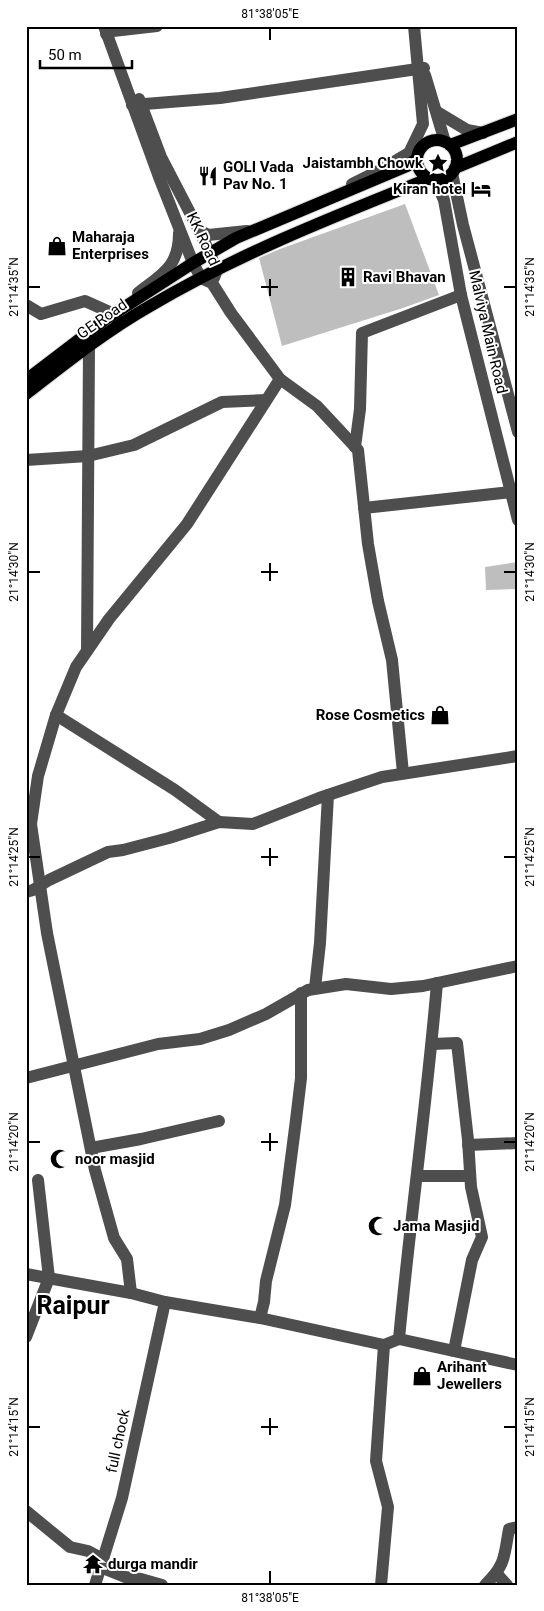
<svg xmlns="http://www.w3.org/2000/svg" width="544" height="1611" font-family="Roboto,sans-serif">
<style>
.building{fill:#bebebe}
.lines{fill:none;stroke-linecap:round;stroke-linejoin:round}
.major-casing{stroke:#dbdbdb;stroke-width:14}
.minor{stroke:#4e4e4e;stroke-width:12}
.major{stroke:#000;stroke-width:12}
.ticks{fill:none;stroke:#000;stroke-width:2}
.labels{text-anchor:middle;stroke-width:4;stroke-linejoin:round;paint-order:stroke}
.poi-label{font-size:15px;font-weight:bold;fill:#000;stroke:#fff;text-anchor:start}
.street-label{font-size:15px;fill:#000;stroke:#fff}
.town-label{font-size:25px;font-weight:bold;fill:#000;stroke:#fff}
.neatline{fill:none;stroke:#000;stroke-width:2}
.ticks-label{font-size:12px;text-anchor:middle;fill:#000}
</style>
<rect width="100%" height="100%" fill="#fff"/>
<g class="building">
<polygon points="405,204 439,295 403,308 282,346 259,258 280,249"/>
<polygon points="518,562 518,589 486,590 485,567"/>
</g>
<g class="lines">
<defs>
<g id="major">
<circle cx="437" cy="160" r="20"/>
<polyline points="450,145 518,119"/>
<polyline points="455,168 518,142"/>
<polyline points="26,380 106,319 193,263 236,238 407,166 417,159"/>
<path d="M26 394C66 363 106 331 150 306 238 254 335 216 430 178"/>
</g>
</defs>
<use href="#major" class="major-casing"/>
<g class="minor">
<polyline points="104,26 159,177 193,263 201,278 212,283 231,313 280,379 317,406 358,450 368,544 378,601 392,660 403,773"/>
<polyline points="106,34 113,31 157,26"/>
<polyline points="425,75 445,142"/>
<polyline points="139,99 161,157 202,236 217,270 214,278"/>
<polyline points="132,105 220,98 424,68"/>
<polyline points="437,112 467,130 483,133"/>
<polyline points="452,173 463,225 518,432"/>
<polyline points="435,180 444,200 461,295 518,520"/>
<polyline points="352,184 382,169 409,153 423,124 414,26"/>
<polyline points="199,230 208,235 247,231"/>
<path d="M138 293C162 274 179 267 179 233"/>
<polyline points="26,305 41,314 85,301 114,314 118,321"/>
<polyline points="355,447 360,409 362,333 461,295"/>
<polyline points="26,460 88,456 134,445 222,402 266,400"/>
<polyline points="364,508 511,492"/>
<polyline points="87,651 89,347"/>
<polyline points="56,715 175,790 219,822"/>
<polyline points="26,892 33,890 49,880 108,852 123,850 169,838 219,822 253,824 319,798 382,777 518,756"/>
<polyline points="315,988 320,943 328,795"/>
<polyline points="432,1044 457,1043 468,1140 471,1187 482,1237 472,1260 454,1351"/>
<polyline points="26,1078 158,1044 200,1039 229,1030 266,1014 308,990 346,984 391,989 423,986 518,966"/>
<polyline points="468,1145 518,1143"/>
<polyline points="91,1148 141,1139 219,1121"/>
<polyline points="417,1176 470,1176"/>
<polyline points="26,1274 131,1293 165,1302 260,1318 384,1345 399,1339 518,1365"/>
<polyline points="131,1293 127,1259 114,1238 95,1170 47,933 31,824 38,776 56,715 76,667 109,619 187,524 280,379"/>
<polyline points="260,1318 264,1302 266,1281 285,1205 296,1120 301,1078 301,993"/>
<polyline points="26,1337 49,1278 38,1180"/>
<path d="M399 1339C410 1220 427 1102 437 983"/>
<polyline points="26,1511 70,1547 88,1551 103,1559"/>
<polyline points="100,1567 125,1577 141,1579 162,1585"/>
<polyline points="497,1574 507,1585"/>
<polyline points="95,1585 122,1498 165,1302"/>
<polyline points="381,1585 388,1507 376,1461 384,1345"/>
<path d="M485 1585C506 1565 504 1556 509 1529L518 1527"/>
</g>
<use href="#major" class="major"/>
</g>
<path class="ticks" d="M270 28V40M270 279V296M28 287H40M261 287H278M504 287H516M270 563V581M28 572H40M261 572H278M504 572H516M270 848V866M28 857H40M261 857H278M504 857H516M270 1133V1151M28 1142H40M261 1142H278M504 1142H516M270 1418V1435M28 1427H40M261 1427H278M504 1427H516M270 1571V1584"/>
<defs>
<symbol id="sight-bare" viewBox="-9 -9 18 18"><path d="M0-6L1.8-2.2L6-1.7L2.9 1.2L3.7 5.4L0 3.3L-3.7 5.4L-2.9 1.2L-6-1.7L-1.8-2.2Z" fill="#000" stroke="#fff" stroke-width="2.5" paint-order="stroke"/></symbol>
<symbol id="restaurant-bare" viewBox="-9 -9 18 18"><path d="M-5-6h1v4h1v-4h1v4h1v-4h1v5L-1.5 .5V6h-2V.5L-5-1ZM5-6V6H3V1.5H1.5Q1.5-4 5-6Z" fill="#000" stroke="#fff" stroke-width="2.5" paint-order="stroke"/></symbol>
<symbol id="hotel-bare" viewBox="-9 -9 18 18"><path d="M-6-4.5h1.5V1H6V5H4.5V3h-9V5H-6ZM-4 0a1.8 1.8 0 1 1 3.6 0ZM.5 0V-2.5h3Q6-2.5 6 0Z" fill="#000" stroke="#fff" stroke-width="2.5" paint-order="stroke"/></symbol>
<symbol id="shop-bare" viewBox="-9 -9 18 18"><path d="M-5-2.5h2.3a2.7 3.5 0 0 1 5.4 0H5L5.5 6h-11ZM-1.5-2.5h3a1.5 2.3 0 0 0-3 0Z" fill="#000" stroke="#fff" stroke-width="2.5" paint-order="stroke"/></symbol>
<symbol id="building-bare" viewBox="-9 -9 18 18"><path d="M-4-6H4V6H1V3H-1V6H-4ZM-2.5-4.3h1.7v1.8h-1.7ZM.8-4.3h1.7v1.8H.8ZM-2.5-1h1.7V.8h-1.7ZM.8-1h1.7V.8H.8Z" fill="#000" stroke="#fff" stroke-width="2.5" paint-order="stroke"/></symbol>
<symbol id="mosque-bare" viewBox="-9 -9 18 18"><path d="M3.5-4.9A6 6 0 1 0 3.5 4.9A5 5 0 1 1 3.5-4.9Z" fill="#000" stroke="#fff" stroke-width="2.5" paint-order="stroke"/></symbol>
<symbol id="temple-bare" viewBox="-9 -9 18 18"><path d="M0-6L5-2H3V0L6.5 2.5H4V6H1.5V3h-3V6H-4V2.5H-6.5L-3 0V-2H-5Z" fill="#000" stroke="#fff" stroke-width="2.5" paint-order="stroke"/></symbol>
</defs>
<g fill-rule="evenodd">
<use href="#sight-bare" x="424" y="149" width="28" height="28"/>
<use href="#restaurant-bare" x="194" y="162" width="28" height="28"/>
<use href="#hotel-bare" x="467" y="175" width="28" height="28"/>
<use href="#shop-bare" x="43" y="232" width="28" height="28"/>
<use href="#building-bare" x="334" y="263" width="28" height="28"/>
<use href="#shop-bare" x="426" y="701" width="28" height="28"/>
<use href="#mosque-bare" x="46" y="1145" width="28" height="28"/>
<use href="#mosque-bare" x="364" y="1212" width="28" height="28"/>
<use href="#shop-bare" x="408" y="1362" width="28" height="28"/>
<use href="#temple-bare" x="79" y="1550" width="28" height="28"/>
</g>
<g class="labels">
<g class="poi-label">
<text x="423" y="168" text-anchor="end">Jaistambh Chowk</text>
<text x="223" y="172">GOLI Vada<tspan x="223" dy="17">Pav No. 1</tspan></text>
<text x="466" y="194" text-anchor="end">Kiran hotel</text>
<text x="72" y="242">Maharaja<tspan x="72" dy="17">Enterprises</tspan></text>
<text x="363" y="282">Ravi Bhavan</text>
<text x="425" y="720" text-anchor="end">Rose Cosmetics</text>
<text x="75" y="1164">noor masjid</text>
<text x="393" y="1231">Jama Masjid</text>
<text x="437" y="1372">Arihant<tspan x="437" dy="17">Jewellers</tspan></text>
<text x="108" y="1569">durga mandir</text>
</g>
<g class="street-label">
<text transform="translate(203 239) rotate(65)" y="5">KK Road</text>
<text transform="translate(102 319) rotate(-35)" y="5">GE Road</text>
<text transform="translate(488 332) rotate(77)" y="5">Malviya Main Road</text>
<text transform="translate(118 1441) rotate(-78)" y="5">full chock</text>
</g>
<g class="town-label">
<text x="73" y="1314">Raipur</text>
</g>
</g>
<rect width="544" height="1611" fill="none" stroke="#ffffff" stroke-width="55"/>
<path d="M40 60v8h92v-8" fill="none" stroke="#000000" stroke-width="2.5"/>
<text x="48" y="60" font-size="15" fill="#000000" stroke="#ffffff" stroke-width="4" paint-order="stroke">50 m</text>
<rect x="28" y="28" width="488" height="1556" class="neatline"/>
<g class="ticks-label">
<text x="270" y="18">81°38'05"E</text>
<text transform="translate(14 287) rotate(-90)" y="4">21°14'35"N</text>
<text transform="translate(530 287) rotate(-90)" y="4">21°14'35"N</text>
<text transform="translate(14 572) rotate(-90)" y="4">21°14'30"N</text>
<text transform="translate(530 572) rotate(-90)" y="4">21°14'30"N</text>
<text transform="translate(14 857) rotate(-90)" y="4">21°14'25"N</text>
<text transform="translate(530 857) rotate(-90)" y="4">21°14'25"N</text>
<text transform="translate(14 1142) rotate(-90)" y="4">21°14'20"N</text>
<text transform="translate(530 1142) rotate(-90)" y="4">21°14'20"N</text>
<text transform="translate(14 1427) rotate(-90)" y="4">21°14'15"N</text>
<text transform="translate(530 1427) rotate(-90)" y="4">21°14'15"N</text>
<text x="270" y="1602">81°38'05"E</text>
</g>
</svg>
